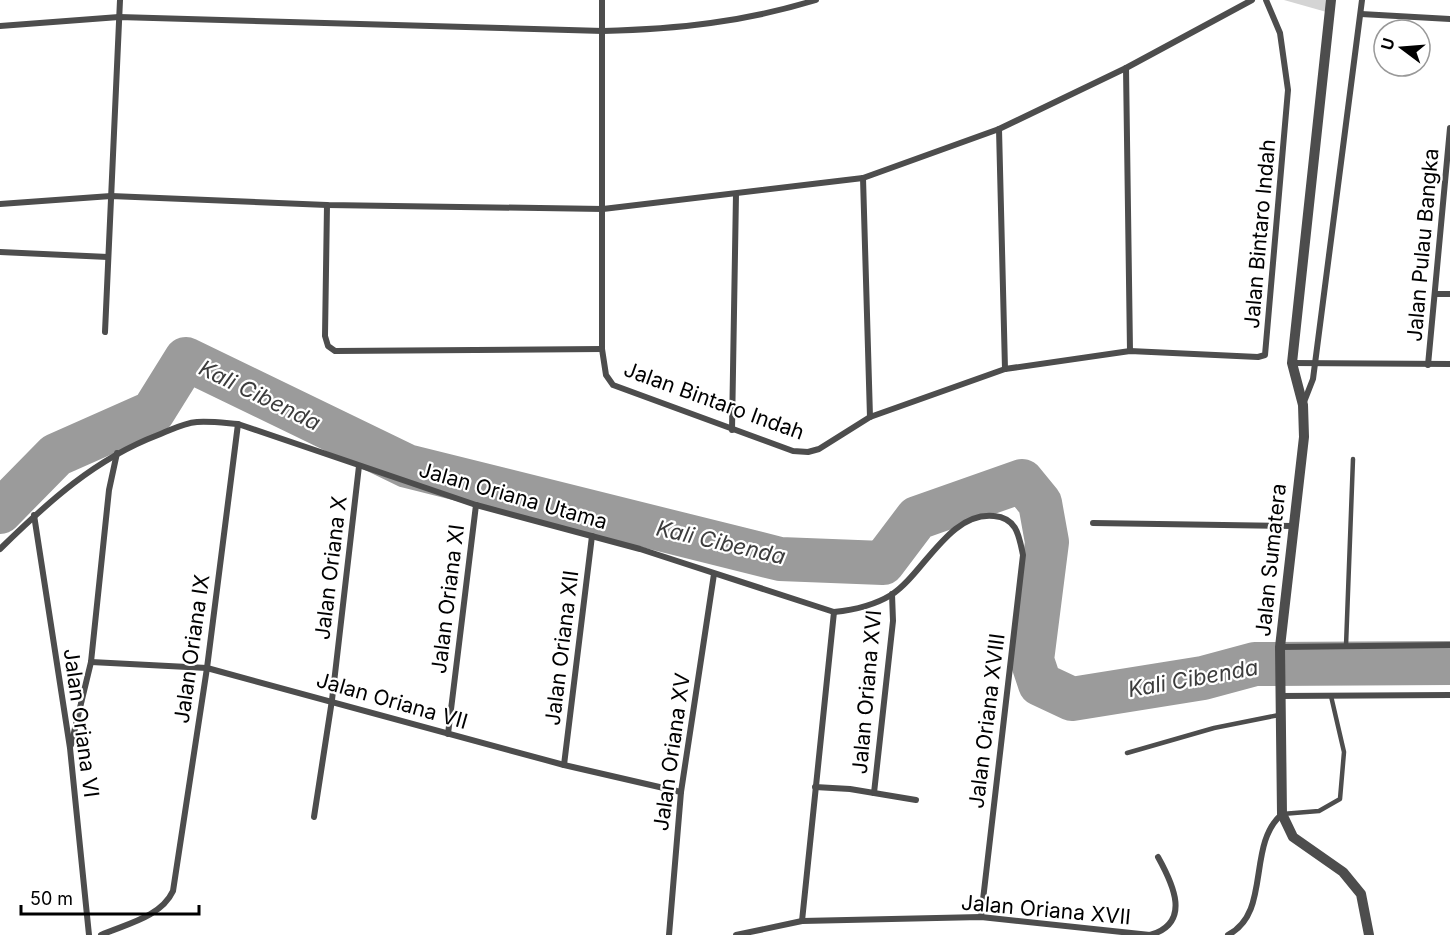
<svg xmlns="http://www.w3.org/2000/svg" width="1450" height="935" font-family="Inter,sans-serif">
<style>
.green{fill:#d4d4d4}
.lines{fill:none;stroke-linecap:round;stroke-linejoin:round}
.river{stroke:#9b9b9b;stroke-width:44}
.service{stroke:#4d4d4d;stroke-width:4.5}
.minor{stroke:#4d4d4d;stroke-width:6}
.tertiary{stroke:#4d4d4d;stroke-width:10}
.labels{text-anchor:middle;stroke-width:4.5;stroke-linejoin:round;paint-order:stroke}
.street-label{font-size:21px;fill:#000;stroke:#fff}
.water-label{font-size:22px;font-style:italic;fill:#3c3c3c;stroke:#fff}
</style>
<rect width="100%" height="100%" fill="#fff"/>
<polygon class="green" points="1284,0 1331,0 1330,13"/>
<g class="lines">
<polyline class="river" points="0,512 56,455 153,412 186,359 407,466 780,559 883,563 917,518 1022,481 1040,503 1047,542 1032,660 1040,684 1072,699 1203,678 1255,664 1450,663"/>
<g class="service">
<polyline points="1346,646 1353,459"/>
<polyline points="1127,753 1214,728 1279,715"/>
<polyline points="1282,814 1319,811 1340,799 1344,752 1331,696"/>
</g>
<g class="minor">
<polyline points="602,0 602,349 606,375 613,385 793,451 808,452 819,449 870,417 1005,369 1130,351 1258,357 1265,355 1288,90 1280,33 1266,0"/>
<polyline points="1361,14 1450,19"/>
<path d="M0 26 119 17 603 31C678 29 744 22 816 0"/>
<polyline points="1126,68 1130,351"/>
<polyline points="999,129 1005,369"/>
<polyline points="863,178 870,417"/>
<polyline points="0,204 111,196 327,205 603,209 863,178 999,129 1126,68 1252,0"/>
<polyline points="327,205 325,336 328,346 335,351 602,349"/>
<polyline points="0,252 108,257"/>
<polyline points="1435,294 1450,294"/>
<polyline points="105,332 120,0"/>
<polyline points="1292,363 1450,364"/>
<polyline points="1428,365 1450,128"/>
<polyline points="1304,402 1313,379 1362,0"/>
<polyline points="732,430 736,194"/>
<polyline points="34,515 70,748 89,935"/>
<polyline points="1093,523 1294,526"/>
<path d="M0 549C48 502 95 459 158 435 171 430 183 423 197 422 210 421 225 423 238 424L476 505 640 549 834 612C854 610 873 606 891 595 923 575 949 511 994 516 1017 518 1019 536 1023 555L981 917"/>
<polyline points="1280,647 1450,645"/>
<polyline points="91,662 207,668 564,765 681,792"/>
<polyline points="1280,696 1450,695"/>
<polyline points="448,734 476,505"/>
<polyline points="71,745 91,662 109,490 117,453"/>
<polyline points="564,765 592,536"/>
<polyline points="815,787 850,789 916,800"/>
<polyline points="874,793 893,621 892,594"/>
<polyline points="314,817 332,700 359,466"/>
<polyline points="802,921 834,612"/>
<path d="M101 935C126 924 161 917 173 891L207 668 238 424"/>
<polyline points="669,935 681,792 714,574"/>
<path d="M736 935 802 921 981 917 1150 935C1192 923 1173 884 1158 857"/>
<path d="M1228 935C1272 912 1246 845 1282 814"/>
</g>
<polyline class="tertiary" points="1331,0 1292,363 1303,405 1304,437 1280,647 1282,814 1293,837 1343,872 1361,894 1369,935"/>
</g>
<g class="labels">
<g class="street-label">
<text transform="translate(1260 234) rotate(-85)" y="7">Jalan Bintaro Indah</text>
<text transform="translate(1423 245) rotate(-85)" y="7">Jalan Pulau Bangka</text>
<text transform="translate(714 401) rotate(20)" y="7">Jalan Bintaro Indah</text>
<text transform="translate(513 496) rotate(16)" y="7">Jalan Oriana Utama</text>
<text transform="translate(1271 560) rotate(-84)" y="7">Jalan Sumatera</text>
<text transform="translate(331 568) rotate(-83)" y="7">Jalan Oriana X</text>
<text transform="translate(448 599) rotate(-83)" y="7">Jalan Oriana XI</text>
<text transform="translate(562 648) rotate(-83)" y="7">Jalan Oriana XII</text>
<text transform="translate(192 649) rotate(-82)" y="7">Jalan Oriana IX</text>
<text transform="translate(867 692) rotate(-85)" y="7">Jalan Oriana XVI</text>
<text transform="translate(392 701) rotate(16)" y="7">Jalan Oriana VII</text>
<text transform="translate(987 721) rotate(-83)" y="7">Jalan Oriana XVIII</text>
<text transform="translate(81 723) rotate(82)" y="7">Jalan Oriana VI</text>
<text transform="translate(672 752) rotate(-82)" y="7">Jalan Oriana XV</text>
<text transform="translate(1046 910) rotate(5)" y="7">Jalan Oriana XVII</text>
</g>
<g class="water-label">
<text transform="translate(260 395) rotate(26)" y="8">Kali Cibenda</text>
<text transform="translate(721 542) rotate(13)" y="8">Kali Cibenda</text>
<text transform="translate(1193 678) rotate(-10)" y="8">Kali Cibenda</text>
</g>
</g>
<g transform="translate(1402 48) rotate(286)"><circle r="28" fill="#ffffff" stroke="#999999" stroke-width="1.5"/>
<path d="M0-4.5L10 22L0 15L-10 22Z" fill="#000000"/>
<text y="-9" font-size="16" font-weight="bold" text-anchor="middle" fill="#000000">U</text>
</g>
<path d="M21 905v9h178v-9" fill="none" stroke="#000000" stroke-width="3"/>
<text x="30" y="905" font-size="18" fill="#000000" stroke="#ffffff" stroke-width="4.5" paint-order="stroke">50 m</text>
</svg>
